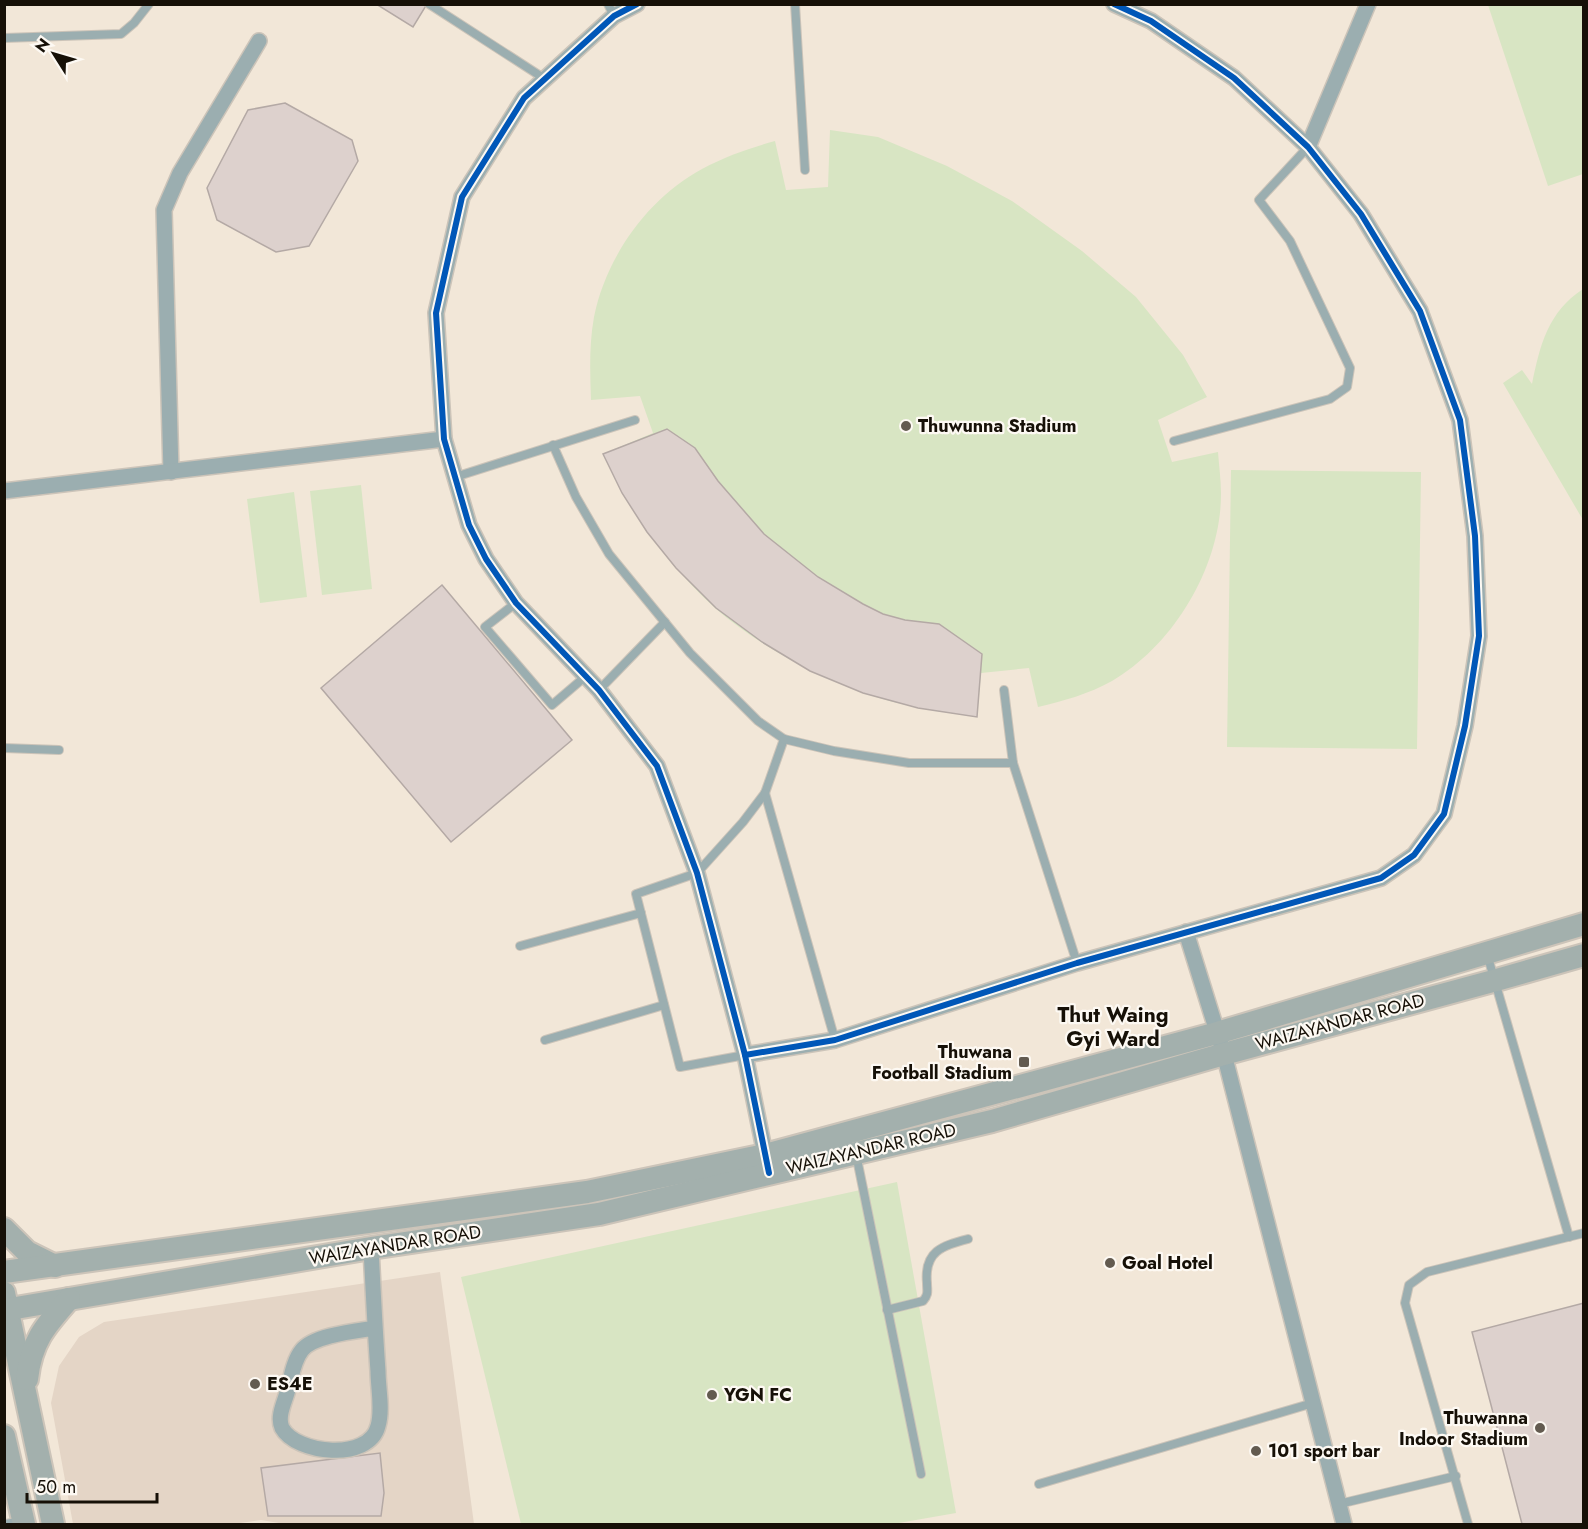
<svg xmlns="http://www.w3.org/2000/svg" width="1588" height="1529" font-family="Jost,sans-serif">
<style>
.education{fill:#e4d5c6}
.green{fill:#d8e5c3}
.building{fill:#ddd1cd;stroke:#b4a9a5;stroke-width:1.5}
.lines{fill:none;stroke-linecap:round;stroke-linejoin:round}
.service-casing{stroke:#ccc4b9;stroke-width:10}
.minor-casing{stroke:#ccc4b9;stroke-width:18}
.primary-casing{stroke:#ccc4b9;stroke-width:26}
.service{stroke:#9baeb0;stroke-width:8}
.minor{stroke:#9baeb0;stroke-width:15}
.primary{stroke:#a3b0ad;stroke-width:22}
.cycleway-casing{stroke:#fdf9f3;stroke-width:10}
.cycleway{stroke:#0057b8;stroke-width:6}
.poi-dot{fill:#635b50;stroke:#fdf9f3;stroke-width:2}
.labels{text-anchor:middle;stroke-width:4.5;stroke-linejoin:round;paint-order:stroke}
.poi-label{font-size:18px;font-weight:bold;fill:#161007;stroke:#fdf9f3;text-anchor:start}
.street-label{font-size:18px;fill:#161007;stroke:#fdf9f3}
.quarter-label{font-size:21px;font-weight:bold;fill:#161007;stroke:#fdf9f3}
</style>
<rect width="100%" height="100%" fill="#f2e7d8"/>
<polygon class="education" points="440,1272 474,1524 285,1524 261,1520 233,1524 73,1524 51,1403 59,1366 79,1337 104,1322"/>
<g class="green">
<polygon points="1488,5 1583,5 1583,174 1548,186"/>
<path d="M830 130 878 137 947 166 1012 201 1082 251 1136 297 1183 355 1207 397 1158 420 1172 462 1218 452C1219 466 1221 480 1221 494 1221 566 1174 645 1112 681 1089 694 1063 701 1038 707L1029 668 981 673 977 717C938 711 899 706 861 692 812 674 755 643 715 608 668 566 631 510 603 454L653 433 640 396 591 400C590 372 589 345 594 317 606 257 648 198 702 169 726 156 750 148 775 141L786 190 828 187Z"/>
<path d="M1583 289V520L1503 383 1522 370 1532 384C1540 345 1548 312 1583 289Z"/>
<polygon points="1231,470 1421,472 1417,749 1227,747"/>
<polygon points="361,485 372,589 322,595 310,491"/>
<polygon points="294,492 307,597 260,603 247,499"/>
<polygon points="897,1182 956,1513 893,1524 521,1524 461,1277"/>
</g>
<g class="building">
<polygon points="376,4 427,4 413,27"/>
<polygon points="285,103 352,140 358,161 309,246 276,252 217,220 207,188 248,110"/>
<polygon points="667,429 695,448 718,481 764,534 818,577 863,604 883,614 905,620 939,624 982,654 977,717 918,708 863,693 810,671 762,642 716,608 676,568 647,532 622,493 603,454"/>
<polygon points="442,585 572,740 451,842 321,688"/>
<polygon points="1584,1303 1584,1524 1522,1524 1472,1332"/>
<polygon points="380,1453 384,1493 381,1516 268,1516 261,1468"/>
</g>
<g class="lines">
<defs>
<g id="service">
<polyline points="429,4 545,79"/>
<polyline points="608,4 614,16"/>
<polyline points="795,4 805,170"/>
<polyline points="4,38 121,34 134,23 149,4"/>
<polyline points="1174,441 1330,399 1347,387 1350,368 1290,241 1259,200 1308,147"/>
<polyline points="553,445 576,497 609,554 690,653 758,721 784,739 765,793 743,822 697,873 636,894 680,1067 745,1055"/>
<polyline points="455,477 635,420"/>
<polyline points="516,603 485,627 552,705 586,676"/>
<polyline points="599,690 665,622"/>
<polyline points="1004,690 1013,763 1077,963"/>
<polyline points="784,739 834,751 909,763 1013,763"/>
<polyline points="4,748 59,750"/>
<polyline points="765,793 835,1040"/>
<polyline points="520,946 641,913"/>
<polyline points="1487,954 1569,1237"/>
<polyline points="545,1040 664,1005"/>
<polyline points="856,1154 921,1474"/>
<path d="M887 1310 923 1301C929 1294 927 1291 927 1283 924 1251 942 1246 968 1239"/>
<polyline points="1039,1484 1313,1403"/>
<polyline points="1339,1504 1456,1476"/>
<polyline points="6,1524 22,1521"/>
<polyline points="1468,1524 1405,1303 1409,1285 1427,1272 1584,1233"/>
</g>
<g id="minor">
<polyline points="637,4 614,16 524,98 462,197 436,313 444,439 469,525 486,559 516,603 599,690 657,766 697,873 745,1055 767,1164"/>
<polyline points="1308,147 1368,4"/>
<polyline points="171,472 164,210 180,173 259,41"/>
<polyline points="4,491 444,439"/>
<polyline points="1186,932 1224,1054 1344,1524"/>
<polyline points="745,1055 835,1040 1077,963 1381,878 1414,855 1444,814 1465,726 1479,636 1475,536 1460,420 1420,311 1361,214 1308,147 1234,78 1151,21 1114,4"/>
<path d="M371 1248C373 1289 375 1330 378 1371 378 1388 383 1409 378 1426 369 1462 296 1454 282 1428 277 1417 284 1403 287 1393 291 1379 293 1361 302 1350 314 1335 357 1331 375 1328"/>
</g>
<g id="primary">
<polyline points="4,1229 27,1252 55,1266"/>
<polyline points="4,1272 587,1192 765,1155 1217,1033 1584,924"/>
<polyline points="4,1293 53,1524"/>
<polyline points="4,1310 371,1248 599,1214 992,1121 1224,1054 1493,981 1584,955"/>
<path d="M27 1379C31 1342 45 1326 69 1299"/>
<polyline points="4,1436 24,1524"/>
</g>
</defs>
<use href="#service" class="service-casing"/>
<use href="#minor" class="minor-casing"/>
<use href="#primary" class="primary-casing"/>
<use href="#service" class="service"/>
<use href="#minor" class="minor"/>
<use href="#primary" class="primary"/>
<defs>
<g id="cycleway">
<polyline points="637,4 614,16 524,98 462,197 436,313 444,439 469,525 486,559 516,603 599,690 657,766 697,873 745,1055 769,1173"/>
<polyline points="745,1055 835,1040 1077,963 1381,878 1414,855 1444,814 1465,726 1479,636 1475,536 1460,420 1420,311 1361,214 1308,147 1234,78 1151,21 1114,4"/>
</g>
</defs>
<use href="#cycleway" class="cycleway-casing"/>
<use href="#cycleway" class="cycleway"/>
</g>
<g class="poi-dot">
<circle cx="906" cy="426" r="6"/>
<rect x="1018" y="1056" width="12" height="12" rx="3"/>
<circle cx="1110" cy="1263" r="6"/>
<circle cx="255" cy="1384" r="6"/>
<circle cx="712" cy="1395" r="6"/>
<circle cx="1540" cy="1428" r="6"/>
<circle cx="1256" cy="1451" r="6"/>
</g>
<g class="labels">
<g class="poi-label">
<text x="918" y="432">Thuwunna Stadium</text>
<text x="1012" y="1058" text-anchor="end">Thuwana<tspan x="1012" dy="21">Football Stadium</tspan></text>
<text x="1122" y="1269">Goal Hotel</text>
<text x="267" y="1390">ES4E</text>
<text x="724" y="1401">YGN FC</text>
<text x="1528" y="1424" text-anchor="end">Thuwanna<tspan x="1528" dy="21">Indoor Stadium</tspan></text>
<text x="1268" y="1457">101 sport bar</text>
</g>
<g class="street-label">
<text transform="translate(1340 1022) rotate(-15)" y="6">WAIZAYANDAR ROAD</text>
<text transform="translate(871 1149) rotate(-13)" y="6">WAIZAYANDAR ROAD</text>
<text transform="translate(395 1245) rotate(-9)" y="6">WAIZAYANDAR ROAD</text>
</g>
<g class="quarter-label">
<text x="1113" y="1022">Thut Waing<tspan x="1113" dy="24">Gyi Ward</tspan></text>
</g>
</g>
<rect width="1588" height="1529" fill="none" stroke="#161007" stroke-width="12"/>
<g transform="translate(54 54) rotate(307)" stroke="#fdf9f3" stroke-width="4.5" paint-order="stroke">
<path d="M0-4.5L10 22L0 15L-10 22Z" fill="#161007"/>
<text y="-9" font-size="16" font-weight="bold" text-anchor="middle" fill="#161007">N</text>
</g>
<path d="M27 1493v9h130v-9" fill="none" stroke="#161007" stroke-width="3"/>
<text x="36" y="1493" font-size="18" fill="#161007" stroke="#fdf9f3" stroke-width="4.5" paint-order="stroke">50 m</text>
</svg>
